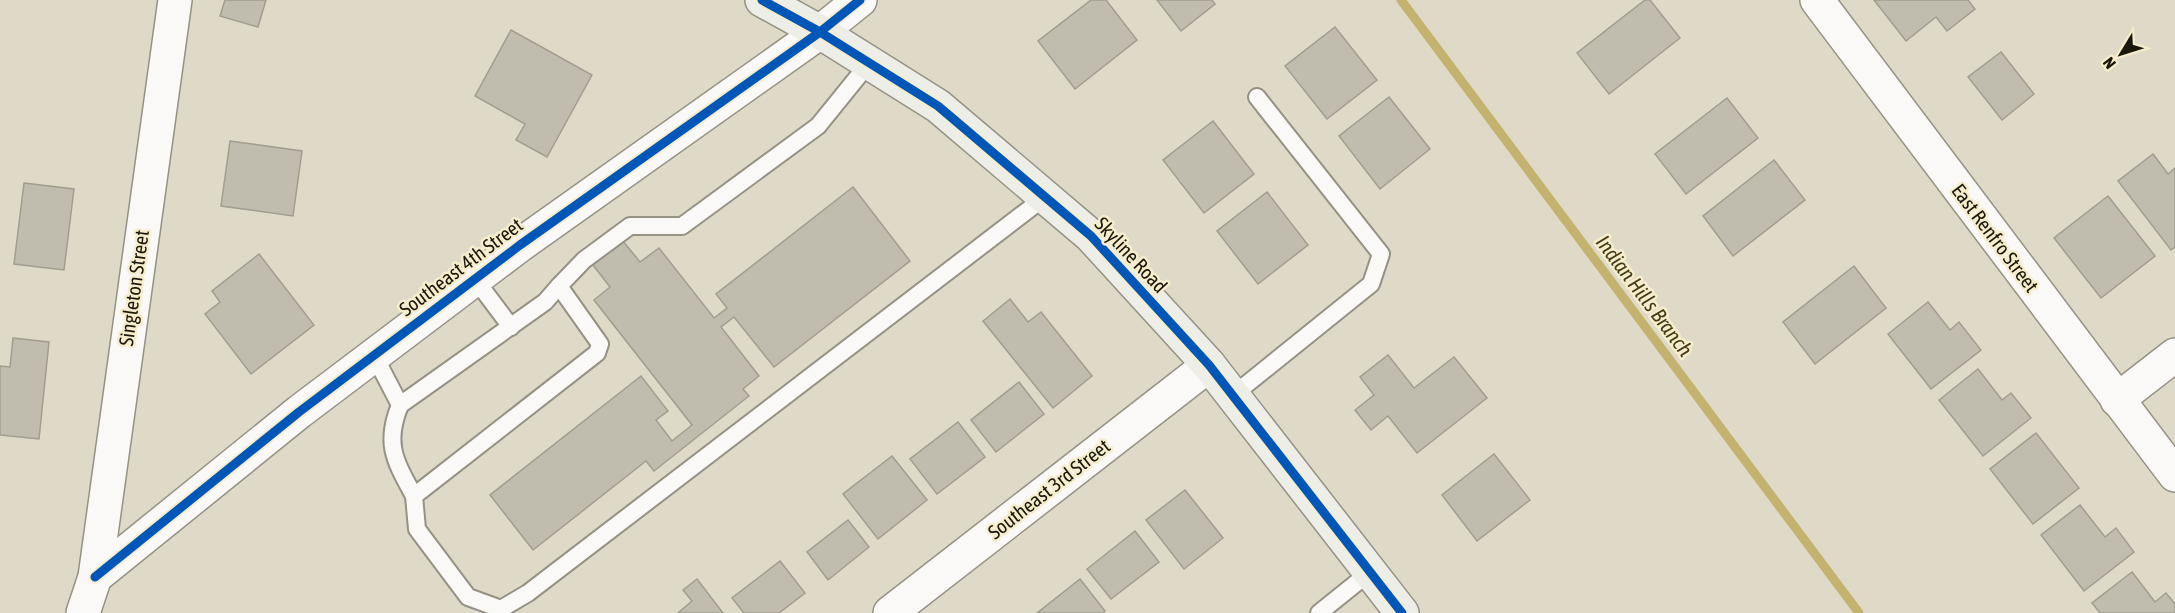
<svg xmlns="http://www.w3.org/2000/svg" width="2175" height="613" font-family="'Asap Condensed',sans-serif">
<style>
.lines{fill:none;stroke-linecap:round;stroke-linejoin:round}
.stream{stroke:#c4b36e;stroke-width:9}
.building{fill:#c0bcae;stroke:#a19e90;stroke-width:1.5}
.lane-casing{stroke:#959284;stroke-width:20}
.street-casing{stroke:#959284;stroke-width:36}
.secondary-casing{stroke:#959284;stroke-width:36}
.lane{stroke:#faf9f7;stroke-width:16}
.street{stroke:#faf9f7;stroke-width:33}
.secondary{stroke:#eeeee8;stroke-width:33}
.cycleway-casing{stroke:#f6edcc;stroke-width:13}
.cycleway{stroke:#0057b8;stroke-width:9}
.labels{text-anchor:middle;stroke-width:5;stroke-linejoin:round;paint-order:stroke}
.street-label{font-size:20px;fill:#1a170b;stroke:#f6edcc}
.water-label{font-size:21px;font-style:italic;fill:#453c15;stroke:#f6edcc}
</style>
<rect width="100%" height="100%" fill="#dfdac8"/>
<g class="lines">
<polyline class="stream" points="1401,0 1859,613"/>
</g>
<g class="building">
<polygon points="225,0 266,0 258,27 220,16"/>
<polygon points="1091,0 1106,0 1137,40 1075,89 1038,41"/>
<polygon points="1157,0 1212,0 1215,4 1181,31"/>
<polygon points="1645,0 1650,0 1680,38 1609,94 1577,53"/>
<polygon points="1874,0 1968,0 1975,9 1947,31 1936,17 1906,41"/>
<polygon points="1335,27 1377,80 1327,119 1285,66"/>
<polygon points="511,30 592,75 547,157 516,140 525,124 475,96"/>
<polygon points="2001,52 2034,94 2002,120 1968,77"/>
<polygon points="1389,97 1430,149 1380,189 1339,136"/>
<polygon points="1727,98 1758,138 1686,194 1655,154"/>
<polygon points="1213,121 1254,174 1204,213 1163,160"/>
<polygon points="230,141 302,151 293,216 221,206"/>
<polygon points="2153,154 2168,174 2175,168 2175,247 2171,250 2118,181"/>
<polygon points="1774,160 1805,200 1733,256 1703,216"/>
<polygon points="24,183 74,189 64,270 14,264"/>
<polygon points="853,187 910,261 774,367 734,317 721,327 759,376 743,389 749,396 654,471 646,461 533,550 490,495 641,376 668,411 656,420 672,441 692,425 594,300 610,287 593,265 623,241 640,262 659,248 714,318 727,308 716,294"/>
<polygon points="1267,192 1308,245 1258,284 1217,231"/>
<polygon points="2108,196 2155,256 2101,298 2054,238"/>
<polygon points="259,254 314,325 251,374 205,314 220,302 212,291"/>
<polygon points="1854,266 1886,308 1815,364 1783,322"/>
<polygon points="1010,299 1028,322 1041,312 1092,376 1053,408 983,321"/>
<polygon points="1928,302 1950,330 1959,322 1981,350 1931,389 1888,334"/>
<polygon points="13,338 49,342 39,439 0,435 0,366 10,367"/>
<polygon points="1388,355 1414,388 1454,357 1487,398 1417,453 1388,416 1371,430 1355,410 1374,395 1360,377"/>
<polygon points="1978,369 2002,400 2011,393 2031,418 1983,456 1939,400"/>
<polygon points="1019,382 1044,414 996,452 971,420"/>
<polygon points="958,422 985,457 937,494 910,459"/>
<polygon points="2036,433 2079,488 2033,524 1990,469"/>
<polygon points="1494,454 1530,500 1477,541 1442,495"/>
<polygon points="892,456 927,500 878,539 843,494"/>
<polygon points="1185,490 1223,538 1184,569 1146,520"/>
<polygon points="2080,505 2105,537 2116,528 2134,552 2084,591 2041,535"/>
<polygon points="848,520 869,547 828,580 807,552"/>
<polygon points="1135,531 1159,562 1111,599 1087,569"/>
<polygon points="780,561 805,593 779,613 744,613 732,598"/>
<polygon points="2132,572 2155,602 2166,593 2175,604 2175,613 2100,613 2092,603"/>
<polygon points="697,579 723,613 678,613 692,601 683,590"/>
<polygon points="1080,579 1105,611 1103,613 1037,613"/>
</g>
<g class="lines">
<defs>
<g id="lane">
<polyline points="869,63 818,126 682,226 630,226 584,260 559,286 600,344 597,353 414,496 417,529 468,597 501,609 528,593 1045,197"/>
<polyline points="475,279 511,327"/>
<path d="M374 355 400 405C384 444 395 461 414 496"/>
<polyline points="1232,396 1371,284 1381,254 1257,97"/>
<polyline points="400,405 545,302 559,286"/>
<polyline points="1319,613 1370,572"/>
</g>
<g id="street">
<polyline points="1817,0 2175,475"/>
<polyline points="2117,400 2175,355"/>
<polyline points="95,577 299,412 520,245 820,32 860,0"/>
<polyline points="83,613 95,577 175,0"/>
<polyline points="890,613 1209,365"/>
</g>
<polyline id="secondary" points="762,0 820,32 938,106 1091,236 1209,365 1402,613"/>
</defs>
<use href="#lane" class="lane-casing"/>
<use href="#street" class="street-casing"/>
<use href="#secondary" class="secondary-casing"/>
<use href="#lane" class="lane"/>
<use href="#street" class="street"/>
<use href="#secondary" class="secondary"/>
<defs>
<g id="cycleway">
<polyline points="762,0 820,32 938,106 1091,236 1209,365 1402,613"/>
<polyline points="95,577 299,412 520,245 820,32 860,0"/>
</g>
</defs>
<use href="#cycleway" class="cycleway-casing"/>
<use href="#cycleway" class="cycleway"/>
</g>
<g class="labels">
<g class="street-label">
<text transform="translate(1995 238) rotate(53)" y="7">East Renfro Street</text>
<text transform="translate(1131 255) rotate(47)" y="7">Skyline Road</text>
<text transform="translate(461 267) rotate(-37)" y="7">Southeast 4th Street</text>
<text transform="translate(134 288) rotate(-82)" y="7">Singleton Street</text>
<text transform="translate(1049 489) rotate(-38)" y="7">Southeast 3rd Street</text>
</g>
<g class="water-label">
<text transform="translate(1644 296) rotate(53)" y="7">Indian Hills Branch</text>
</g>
</g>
<g transform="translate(2121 54) rotate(232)" stroke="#f6edcc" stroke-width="4.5" paint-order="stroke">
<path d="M0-4.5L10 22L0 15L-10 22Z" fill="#1a170b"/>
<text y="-9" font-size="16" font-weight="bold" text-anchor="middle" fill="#1a170b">N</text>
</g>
</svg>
